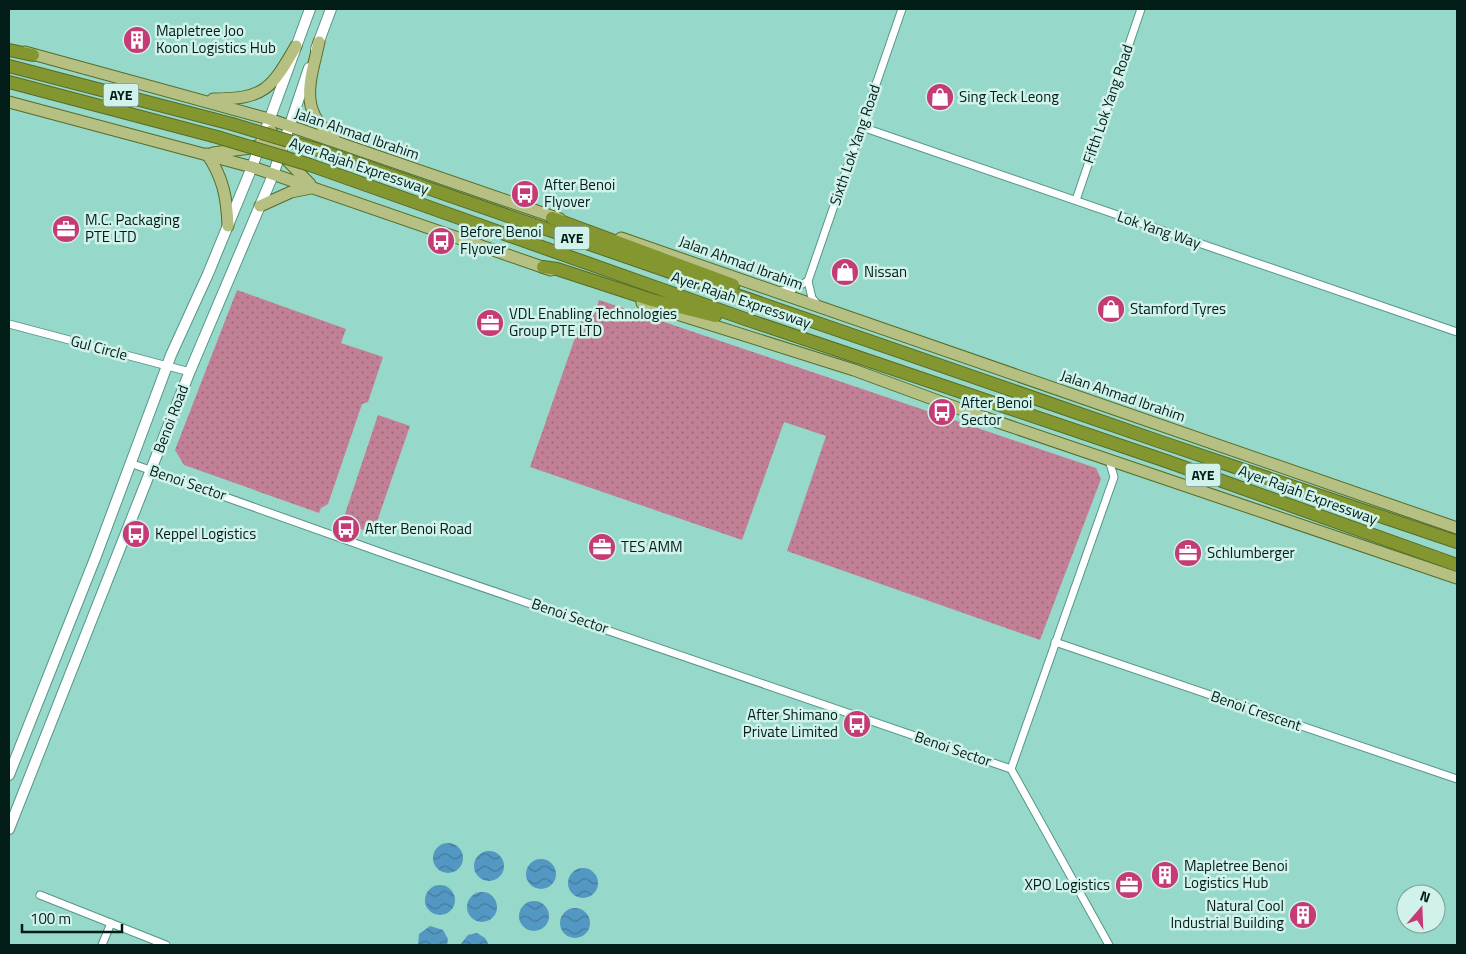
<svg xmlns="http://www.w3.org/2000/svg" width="1466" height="954" font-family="'Titillium Web',sans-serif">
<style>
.grass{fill:url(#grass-dots)}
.water{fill:url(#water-waves)}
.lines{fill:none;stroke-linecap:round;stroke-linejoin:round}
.minor-casing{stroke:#549688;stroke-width:9}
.secondary-casing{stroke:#549688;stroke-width:12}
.primary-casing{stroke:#566c27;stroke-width:13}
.motorway-casing{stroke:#566c27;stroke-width:14}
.minor{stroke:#fff;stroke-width:7}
.secondary{stroke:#fff;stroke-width:10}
.primary{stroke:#b5c082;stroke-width:11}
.motorway{stroke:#84962f;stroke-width:12}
.motorway-bridge-casing{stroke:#566c27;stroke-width:14;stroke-linecap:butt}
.motorway-bridge{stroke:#84962f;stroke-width:12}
.labels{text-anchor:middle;stroke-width:5;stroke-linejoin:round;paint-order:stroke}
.shield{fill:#d1f2ea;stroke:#405d57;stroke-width:1}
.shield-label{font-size:14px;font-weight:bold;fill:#021d18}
.poi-label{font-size:15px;fill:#021d18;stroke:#d1f2ea;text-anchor:start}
.street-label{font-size:15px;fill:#021d18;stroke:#d1f2ea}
</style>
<defs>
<pattern id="grass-dots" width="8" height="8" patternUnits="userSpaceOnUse" patternTransform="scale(1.25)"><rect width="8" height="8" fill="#c28096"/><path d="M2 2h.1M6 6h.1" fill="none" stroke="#9b6879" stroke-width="1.8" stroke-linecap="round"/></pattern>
<pattern id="water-waves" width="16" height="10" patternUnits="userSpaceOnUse" patternTransform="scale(1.25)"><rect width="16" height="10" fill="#5397c3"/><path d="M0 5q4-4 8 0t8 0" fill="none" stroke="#437b9d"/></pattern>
</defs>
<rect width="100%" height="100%" fill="#96d8c9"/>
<g class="grass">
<polygon points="237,290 346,329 341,343 383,357 368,402 362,404 328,504 321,508 319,513 184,465 175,450"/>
<polygon points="599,300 1096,468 1101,479 1040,640 787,551 826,436 784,422 742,540 530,467 584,312 595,313"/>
<polygon points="378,415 410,426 373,533 342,523"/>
</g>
<g class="water">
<circle cx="448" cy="858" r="15"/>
<circle cx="489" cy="866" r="15"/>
<circle cx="541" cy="874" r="15"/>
<circle cx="583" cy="883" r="15"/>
<circle cx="440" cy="900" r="15"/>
<circle cx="482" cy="907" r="15"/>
<circle cx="534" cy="916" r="15"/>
<circle cx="575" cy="923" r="15"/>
<polygon points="430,926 443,930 448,939 447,945 418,945 419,934"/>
<polygon points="477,933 485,938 489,945 460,945 468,935"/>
</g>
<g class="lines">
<defs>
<g id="minor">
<polyline points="862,127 1457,332"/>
<polyline points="1076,200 1141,9"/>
<polyline points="781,291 793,289 808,281"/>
<polyline points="817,304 812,298 808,281 902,9"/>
<polyline points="9,324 190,372"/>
<polyline points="130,463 391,556 1011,769 1109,945"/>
<polyline points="1055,642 1457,779"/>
<polyline points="1011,769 1114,477 1109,460"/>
<polyline points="40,895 166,945"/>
<polyline points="102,945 111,923"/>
</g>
<g id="secondary">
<polyline points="316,49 331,9"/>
<polyline points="9,775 96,556 171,355 208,274 252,167 310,9"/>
<polyline points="9,829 190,371 273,175 309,68"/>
</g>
<g id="primary">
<path d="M319 42C311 79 297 111 334 137"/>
<polyline points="25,52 269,119 560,219"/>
<path d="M213 99C265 99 271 89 296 46"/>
<polyline points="9,102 252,167 551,270"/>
<polyline points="271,131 283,156 310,184"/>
<polyline points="213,153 250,148 281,139"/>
<path d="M207 154C223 177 227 198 228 226"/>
<polyline points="260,206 291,192 311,188"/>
<polyline points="621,238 1457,528"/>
<polyline points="642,303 854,370 971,413 1457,578"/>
</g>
<g id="motorway">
<polyline points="9,50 33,55"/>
<polyline points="9,66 232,124"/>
<polyline points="9,82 217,137"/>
<polyline points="315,149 1164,443 1457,542"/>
<polyline points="310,165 745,319 1166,461 1457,565"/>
<polyline points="552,218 733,285"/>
<polyline points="543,267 557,269 652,300 715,316"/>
</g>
</defs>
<use href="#minor" class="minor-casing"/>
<use href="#secondary" class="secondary-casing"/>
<use href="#primary" class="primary-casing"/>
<use href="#motorway" class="motorway-casing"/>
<use href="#minor" class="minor"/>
<use href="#secondary" class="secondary"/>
<use href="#primary" class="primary"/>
<use href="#motorway" class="motorway"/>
<defs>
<g id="motorway-bridge">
<polyline points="232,124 315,149"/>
<polyline points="217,137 310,165"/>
</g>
</defs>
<use href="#motorway-bridge" class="motorway-bridge-casing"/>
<use href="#motorway-bridge" class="motorway-bridge"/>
</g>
<defs>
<symbol id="building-disc" viewBox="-11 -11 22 22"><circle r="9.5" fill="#c43b75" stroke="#d1f2ea"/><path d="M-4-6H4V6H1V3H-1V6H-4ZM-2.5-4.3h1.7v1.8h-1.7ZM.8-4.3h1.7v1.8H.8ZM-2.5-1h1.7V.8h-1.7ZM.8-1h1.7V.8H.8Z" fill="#fff"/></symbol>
<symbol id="shop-disc" viewBox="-11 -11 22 22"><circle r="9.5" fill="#c43b75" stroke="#d1f2ea"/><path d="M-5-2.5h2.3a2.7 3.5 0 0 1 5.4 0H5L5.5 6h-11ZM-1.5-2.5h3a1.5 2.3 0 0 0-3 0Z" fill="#fff"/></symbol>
<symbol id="bus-disc" viewBox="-11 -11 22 22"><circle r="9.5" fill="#c43b75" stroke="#d1f2ea"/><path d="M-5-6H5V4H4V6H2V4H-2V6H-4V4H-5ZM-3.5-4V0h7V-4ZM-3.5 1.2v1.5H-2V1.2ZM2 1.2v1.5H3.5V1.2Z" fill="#fff"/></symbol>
<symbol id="office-disc" viewBox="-11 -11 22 22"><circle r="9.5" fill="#c43b75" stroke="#d1f2ea"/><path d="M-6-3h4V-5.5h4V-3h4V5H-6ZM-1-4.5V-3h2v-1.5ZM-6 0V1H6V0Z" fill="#fff"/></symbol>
</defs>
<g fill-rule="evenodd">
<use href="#building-disc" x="121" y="24" width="32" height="32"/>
<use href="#shop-disc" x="924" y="81" width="32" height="32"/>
<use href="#bus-disc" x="509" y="178" width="32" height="32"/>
<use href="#office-disc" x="50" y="213" width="32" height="32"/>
<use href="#bus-disc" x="425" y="225" width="32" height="32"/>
<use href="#shop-disc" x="829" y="256" width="32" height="32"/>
<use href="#shop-disc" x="1095" y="293" width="32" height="32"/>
<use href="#office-disc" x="474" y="307" width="32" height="32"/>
<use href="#bus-disc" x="926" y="396" width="32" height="32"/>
<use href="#bus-disc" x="330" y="513" width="32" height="32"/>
<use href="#bus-disc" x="120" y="518" width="32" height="32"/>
<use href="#office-disc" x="586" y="531" width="32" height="32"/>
<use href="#office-disc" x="1172" y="537" width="32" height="32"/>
<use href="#bus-disc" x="841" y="708" width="32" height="32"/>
<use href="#building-disc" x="1149" y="859" width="32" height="32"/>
<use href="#office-disc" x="1113" y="869" width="32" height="32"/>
<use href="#building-disc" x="1287" y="899" width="32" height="32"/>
</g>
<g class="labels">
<g class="shield">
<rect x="103.5" y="83.5" width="35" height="23" rx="4"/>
<rect x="554.5" y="226.5" width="35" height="23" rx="4"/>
<rect x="1185.5" y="463.5" width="35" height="23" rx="4"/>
</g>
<g class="shield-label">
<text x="121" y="100">AYE</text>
<text x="572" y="243">AYE</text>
<text x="1203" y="480">AYE</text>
</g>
<g class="poi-label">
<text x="156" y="36">Mapletree Joo<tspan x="156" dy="17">Koon Logistics Hub</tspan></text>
<text x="959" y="102">Sing Teck Leong</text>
<text x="544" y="190">After Benoi<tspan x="544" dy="17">Flyover</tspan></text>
<text x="85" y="225">M.C. Packaging<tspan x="85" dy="17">PTE LTD</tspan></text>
<text x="460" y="237">Before Benoi<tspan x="460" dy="17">Flyover</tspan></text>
<text x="864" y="277">Nissan</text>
<text x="1130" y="314">Stamford Tyres</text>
<text x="509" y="319">VDL Enabling Technologies<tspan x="509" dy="17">Group PTE LTD</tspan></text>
<text x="961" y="408">After Benoi<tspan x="961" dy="17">Sector</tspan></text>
<text x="365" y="534">After Benoi Road</text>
<text x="155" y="539">Keppel Logistics</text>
<text x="621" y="552">TES AMM</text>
<text x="1207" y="558">Schlumberger</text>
<text x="838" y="720" text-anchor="end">After Shimano<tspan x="838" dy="17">Private Limited</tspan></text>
<text x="1184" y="871">Mapletree Benoi<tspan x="1184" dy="17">Logistics Hub</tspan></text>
<text x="1110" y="890" text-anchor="end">XPO Logistics</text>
<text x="1284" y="911" text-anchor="end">Natural Cool<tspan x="1284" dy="17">Industrial Building</tspan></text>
</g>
<g class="street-label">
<text transform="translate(1108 104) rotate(-71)" y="5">Fifth Lok Yang Road</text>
<text transform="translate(357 134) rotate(19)" y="5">Jalan Ahmad Ibrahim</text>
<text transform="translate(855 145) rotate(-71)" y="5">Sixth Lok Yang Road</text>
<text transform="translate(359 166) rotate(19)" y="5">Ayer Rajah Expressway</text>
<text transform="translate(1159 230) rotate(19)" y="5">Lok Yang Way</text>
<text transform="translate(741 263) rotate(20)" y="5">Jalan Ahmad Ibrahim</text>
<text transform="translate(741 300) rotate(19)" y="5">Ayer Rajah Expressway</text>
<text transform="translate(99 348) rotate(15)" y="5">Gul Circle</text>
<text transform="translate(1123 396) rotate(19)" y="5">Jalan Ahmad Ibrahim</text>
<text transform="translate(171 419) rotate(-69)" y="5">Benoi Road</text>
<text transform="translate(188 483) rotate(19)" y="5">Benoi Sector</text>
<text transform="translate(1308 495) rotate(20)" y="5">Ayer Rajah Expressway</text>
<text transform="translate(570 616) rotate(19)" y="5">Benoi Sector</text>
<text transform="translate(1256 711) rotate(19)" y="5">Benoi Crescent</text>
<text transform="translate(953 749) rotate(19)" y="5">Benoi Sector</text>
</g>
</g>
<rect width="1466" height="954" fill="none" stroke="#021d18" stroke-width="20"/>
<g transform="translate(1421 909) rotate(19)"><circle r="24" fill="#d1f2ea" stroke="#7e9d96"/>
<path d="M0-4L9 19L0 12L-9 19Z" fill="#c43b75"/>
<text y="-8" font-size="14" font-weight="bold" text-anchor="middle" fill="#021d18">N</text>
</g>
<path d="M22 924v8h100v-8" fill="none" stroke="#021d18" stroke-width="2.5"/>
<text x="30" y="924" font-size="15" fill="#021d18" stroke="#d1f2ea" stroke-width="4" paint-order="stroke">100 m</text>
</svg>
